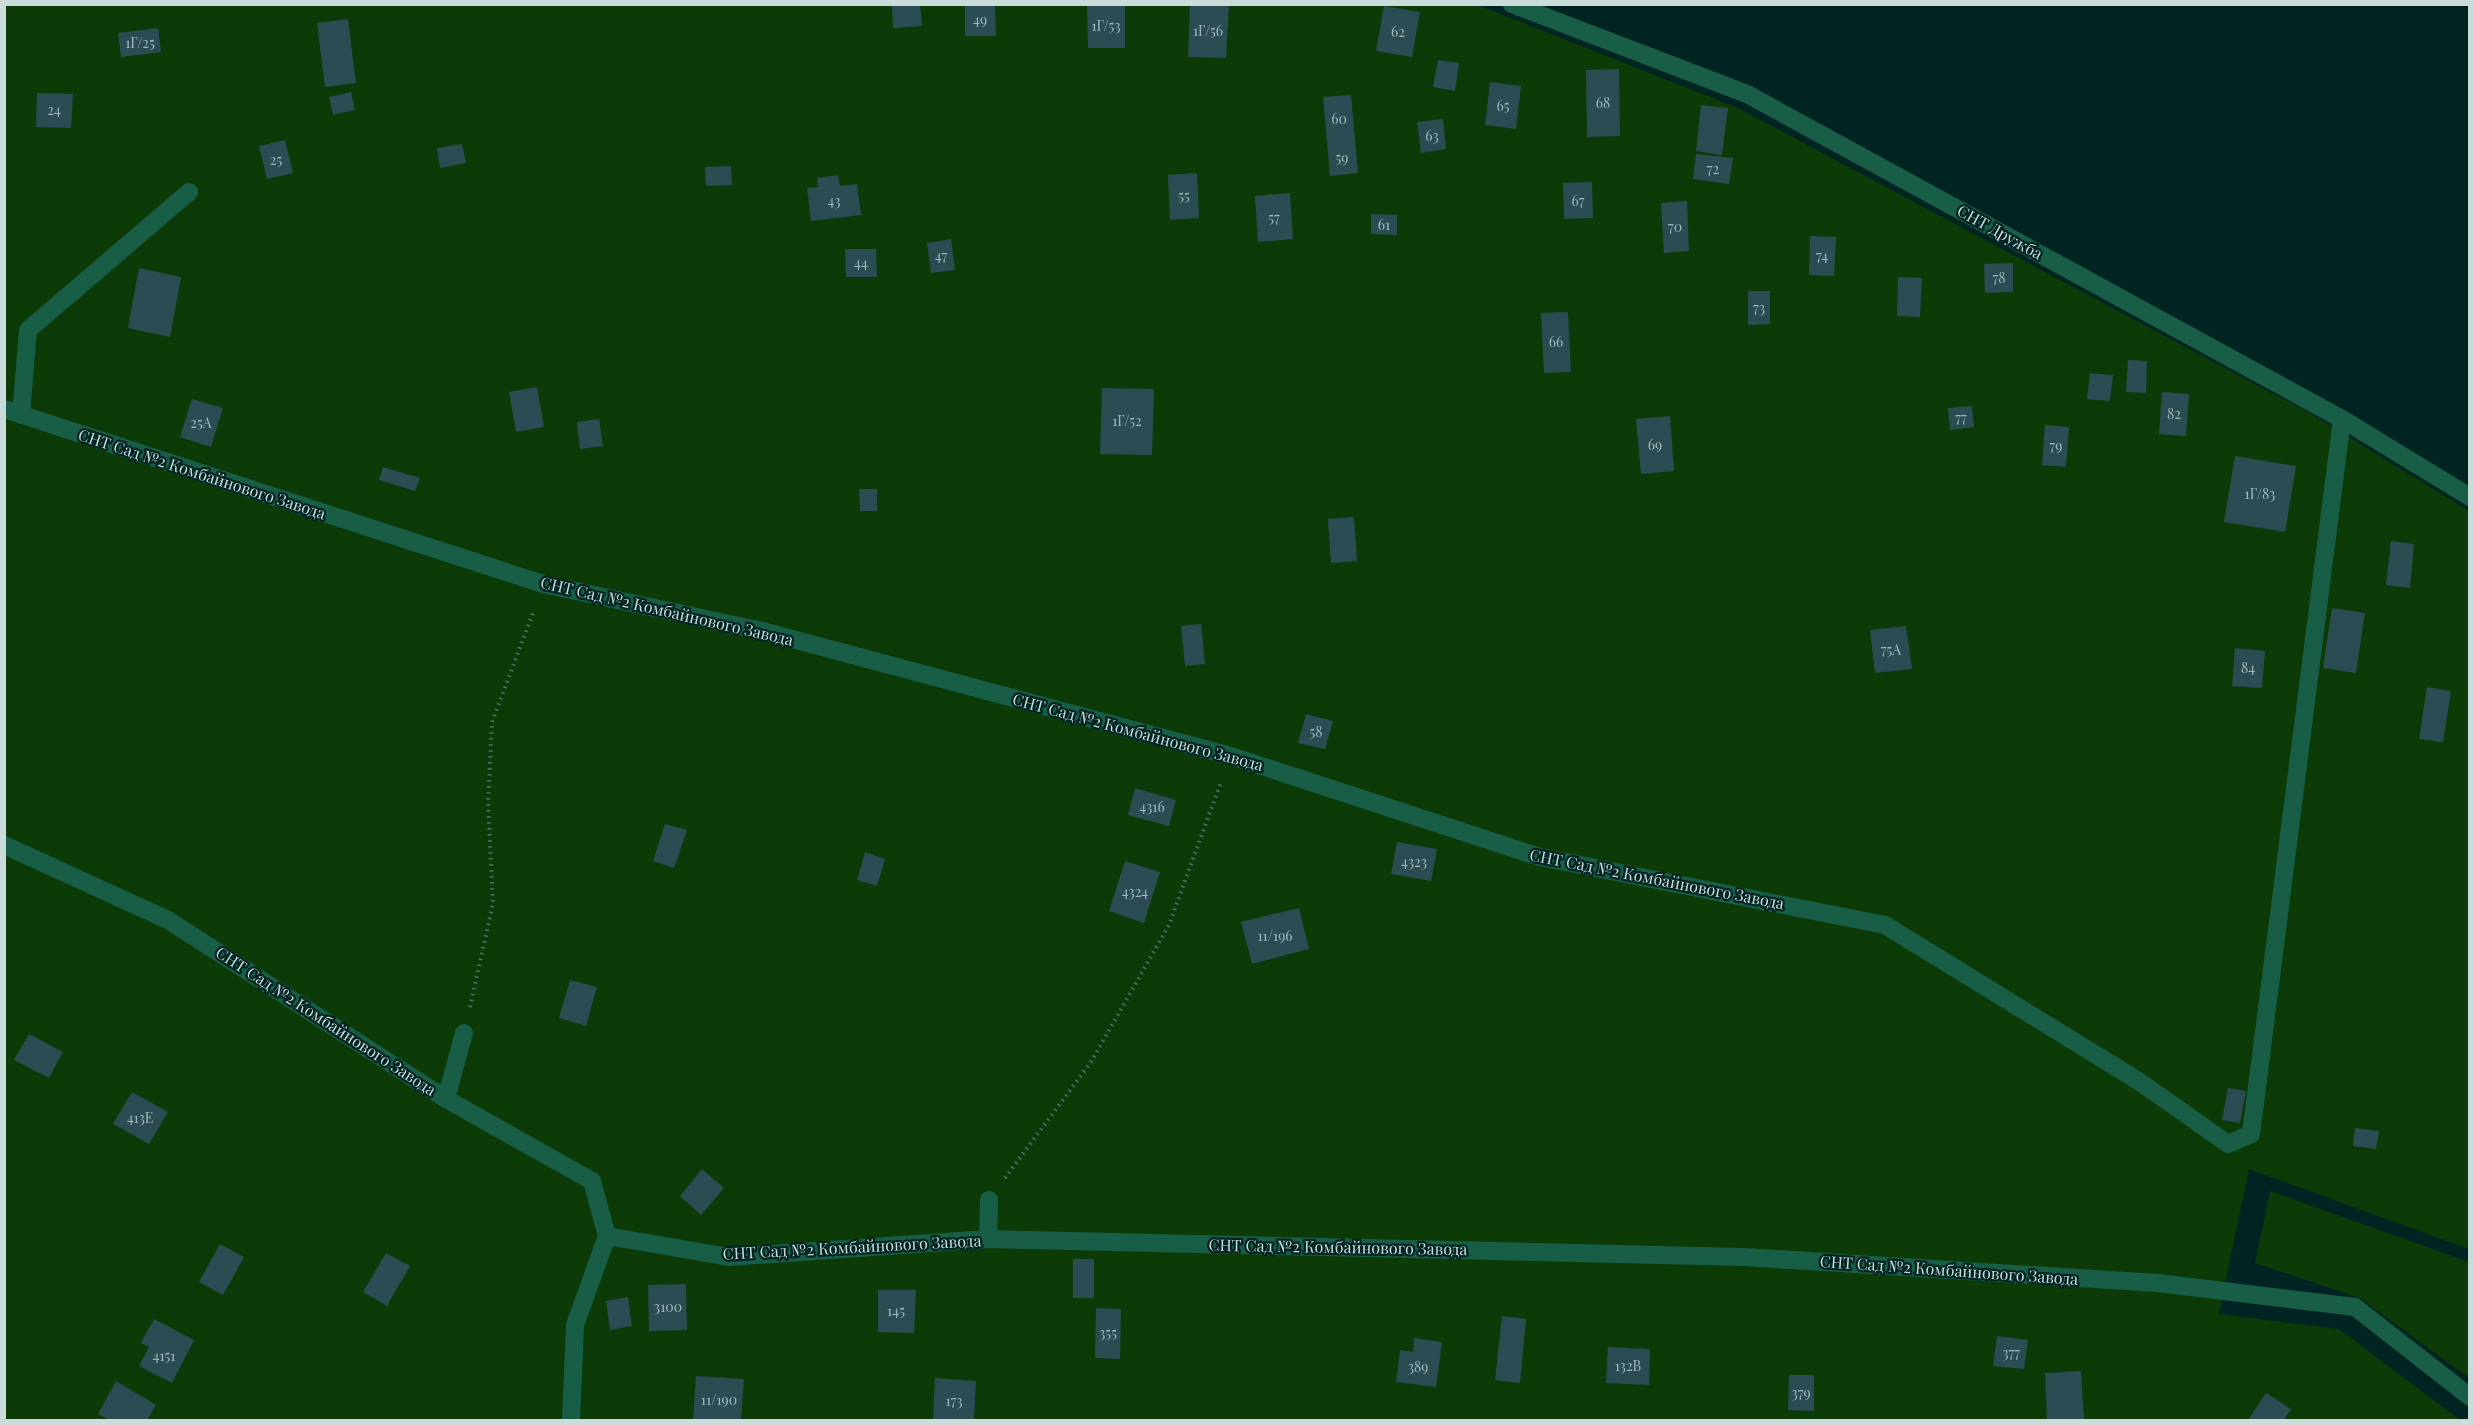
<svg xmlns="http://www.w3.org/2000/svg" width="2474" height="1425" font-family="'Playfair Display',serif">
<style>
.green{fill:#0c3b08}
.building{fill:#2c4c54}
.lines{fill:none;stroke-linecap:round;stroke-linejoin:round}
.path{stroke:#526f6d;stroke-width:4;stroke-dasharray:1.5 4.5;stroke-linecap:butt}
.lane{stroke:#185e46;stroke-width:18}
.street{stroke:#185e46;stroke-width:18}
.labels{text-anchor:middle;stroke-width:4.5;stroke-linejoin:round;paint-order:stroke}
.number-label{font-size:14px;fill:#a2b8b8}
.street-label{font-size:16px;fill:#c9dcda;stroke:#012423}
</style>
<rect width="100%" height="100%" fill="#012423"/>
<g class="green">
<polygon points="5,5 1478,5 1738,108 2313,415 2469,511 2469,1249 2249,1169 2219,1314 2339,1329 2460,1420 5,1420"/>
<polygon points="2270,1191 2469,1262 2469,1378 2360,1298 2255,1263"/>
</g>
<g class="building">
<polygon points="892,4 920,4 922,26 893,28"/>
<polygon points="965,4 995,4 996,36 965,36"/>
<polygon points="1087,4 1125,4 1125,48 1088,48"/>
<polygon points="1190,4 1229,4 1226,58 1188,57"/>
<polygon points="1384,6 1420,12 1412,57 1376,51"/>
<polygon points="348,19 356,83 325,87 317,23"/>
<polygon points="158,28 161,52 121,57 118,33"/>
<polygon points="1438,60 1459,63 1455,91 1433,87"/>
<polygon points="1619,69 1620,136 1587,137 1586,70"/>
<polygon points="1490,82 1521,86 1516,129 1485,125"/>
<polygon points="351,92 355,110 333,115 329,97"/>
<polygon points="37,93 73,94 71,128 36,127"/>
<polygon points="1351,95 1358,173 1330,176 1323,97"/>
<polygon points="1701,105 1728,108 1722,155 1696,151"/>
<polygon points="1443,119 1446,149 1421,153 1417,122"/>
<polygon points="285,140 293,173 267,179 259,146"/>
<polygon points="462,144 466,163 440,168 437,148"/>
<polygon points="1696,154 1733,158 1729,184 1693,179"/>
<polygon points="731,166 732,185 706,186 705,167"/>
<polygon points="1197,173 1199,218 1170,220 1168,175"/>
<polygon points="838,175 840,186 857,184 861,215 811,221 807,188 818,187 817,178"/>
<polygon points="1592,182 1593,218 1564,219 1563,183"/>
<polygon points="1290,193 1293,239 1258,242 1255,196"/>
<polygon points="1687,201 1689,251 1664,253 1661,203"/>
<polygon points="1371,214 1397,215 1397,235 1371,234"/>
<polygon points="1810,236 1836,237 1834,276 1809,275"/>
<polygon points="951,239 955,270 931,273 927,243"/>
<polygon points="845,249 876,249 877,277 846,277"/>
<polygon points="2013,263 2013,292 1985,293 1984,264"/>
<polygon points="139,268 181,277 170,337 128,328"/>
<polygon points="1898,277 1922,278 1920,317 1897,316"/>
<polygon points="1748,291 1770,291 1770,324 1748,325"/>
<polygon points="1568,312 1571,372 1544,373 1541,313"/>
<polygon points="2128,360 2147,361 2146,393 2126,392"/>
<polygon points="2090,373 2113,375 2110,401 2087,399"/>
<polygon points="537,387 544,427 516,432 509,392"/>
<polygon points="1102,388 1154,389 1152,455 1100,454"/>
<polygon points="2162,392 2189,394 2186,436 2159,434"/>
<polygon points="192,399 223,408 211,447 180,437"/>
<polygon points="1972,406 1974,427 1950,430 1948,408"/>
<polygon points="1670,416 1674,471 1641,474 1636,419"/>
<polygon points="599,419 603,446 580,449 577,422"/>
<polygon points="2045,425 2069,427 2066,467 2042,465"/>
<polygon points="2235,456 2296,466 2285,532 2224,522"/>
<polygon points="383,467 420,478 415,491 379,480"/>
<polygon points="859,489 877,489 877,511 860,511"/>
<polygon points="1354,517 1357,561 1331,563 1328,519"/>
<polygon points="2391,541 2414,544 2410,588 2386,585"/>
<polygon points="2332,608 2365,613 2356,673 2323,668"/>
<polygon points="1201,624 1205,664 1185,666 1181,626"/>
<polygon points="1906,626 1912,669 1875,673 1870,630"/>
<polygon points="2235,648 2265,651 2262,688 2232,686"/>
<polygon points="2427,687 2451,691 2443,742 2419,739"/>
<polygon points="1306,714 1333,721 1325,749 1298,743"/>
<polygon points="1135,788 1176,800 1169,826 1128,815"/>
<polygon points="665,824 687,830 674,868 653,861"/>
<polygon points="1397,842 1437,849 1431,881 1391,874"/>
<polygon points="865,852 885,859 877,886 857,880"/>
<polygon points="1125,861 1160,872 1144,923 1109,911"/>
<polygon points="1299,908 1309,949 1252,964 1241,922"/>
<polygon points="570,980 597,987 586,1026 559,1018"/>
<polygon points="29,1034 63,1052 49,1078 14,1060"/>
<polygon points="2228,1088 2246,1091 2240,1123 2222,1120"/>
<polygon points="132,1092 168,1112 149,1144 113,1124"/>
<polygon points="2355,1128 2379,1131 2376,1149 2353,1146"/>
<polygon points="702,1169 724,1188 701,1215 680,1196"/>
<polygon points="220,1244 244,1257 223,1295 199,1282"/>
<polygon points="386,1253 410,1266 387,1306 363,1292"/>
<rect x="1073" y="1259" width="21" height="39"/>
<polygon points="686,1284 687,1330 649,1331 648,1285"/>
<polygon points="878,1290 916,1290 914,1333 878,1332"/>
<polygon points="628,1297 632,1326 610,1330 606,1301"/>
<polygon points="1096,1308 1121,1309 1120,1359 1095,1358"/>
<polygon points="1502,1316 1526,1319 1520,1383 1495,1380"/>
<polygon points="154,1319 194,1340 172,1383 139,1366 149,1347 141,1343"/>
<polygon points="1997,1336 2028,1340 2024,1369 1993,1366"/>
<polygon points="1414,1338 1442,1342 1436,1387 1396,1382 1400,1350 1413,1352"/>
<polygon points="1608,1347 1650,1349 1649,1385 1606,1383"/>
<polygon points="2081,1371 2084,1420 2047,1420 2045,1373"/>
<polygon points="1789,1375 1814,1375 1814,1411 1788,1410"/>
<polygon points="696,1376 744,1379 741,1420 693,1420"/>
<polygon points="935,1378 976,1381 974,1420 933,1420"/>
<polygon points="116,1381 156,1405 147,1420 109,1420 98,1414"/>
<polygon points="2266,1393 2291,1409 2284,1420 2248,1420"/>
</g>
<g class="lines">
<g class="path">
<polyline points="470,1007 493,903 488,804 492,722 534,610"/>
<polyline points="1005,1178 1091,1062 1169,925 1221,782"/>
</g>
<g class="lane">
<polyline points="21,415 28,330 189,192"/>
<polyline points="446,1099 464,1033"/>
<polyline points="2228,1144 2251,1134 2342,419"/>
<polyline points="988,1239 989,1200"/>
</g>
<g class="street">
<polyline points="1512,4 1747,94 2342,419 2470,497"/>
<polyline points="4,409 543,584 762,631 1231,756 1540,857 1885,925 2140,1082 2228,1144"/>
<polyline points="4,845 168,920 446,1099 592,1181 607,1236"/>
<polyline points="571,1420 575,1325 607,1236 729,1257 988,1239 1744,1257 2158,1283 2355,1307 2470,1397"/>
</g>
</g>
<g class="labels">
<g class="number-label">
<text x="980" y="25">49</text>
<text x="1106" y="31">1Г/53</text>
<text x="1208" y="36">1Г/56</text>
<text x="1398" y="37">62</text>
<text x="140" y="48">1Г/25</text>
<text x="1603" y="108">68</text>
<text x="1503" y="111">65</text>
<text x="54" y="115">24</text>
<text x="1339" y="124">60</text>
<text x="1432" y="141">63</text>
<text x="1342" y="163">59</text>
<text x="276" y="165">25</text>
<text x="1713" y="174">72</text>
<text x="1184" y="201">55</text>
<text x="834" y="206">43</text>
<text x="1578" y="206">67</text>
<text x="1274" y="223">57</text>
<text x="1384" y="230">61</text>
<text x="1675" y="232">70</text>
<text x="941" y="261">47</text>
<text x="1822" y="261">74</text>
<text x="861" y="268">44</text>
<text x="1999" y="283">78</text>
<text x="1759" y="313">73</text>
<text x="1556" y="347">66</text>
<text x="2174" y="419">82</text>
<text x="1961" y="423">77</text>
<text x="1127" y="426">1Г/52</text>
<text x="201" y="428">25А</text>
<text x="1655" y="450">69</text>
<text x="2056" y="451">79</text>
<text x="2260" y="499">1Г/83</text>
<text x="1891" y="655">75А</text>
<text x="2248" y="673">84</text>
<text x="1316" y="737">58</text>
<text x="1152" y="812">4316</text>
<text x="1414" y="867">4323</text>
<text x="1135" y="897">4324</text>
<text x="1275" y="941">11/196</text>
<text x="140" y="1123">413Е</text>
<text x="668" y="1312">3100</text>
<text x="896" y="1316">145</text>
<text x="1108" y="1338">355</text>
<text x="2011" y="1358">377</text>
<text x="164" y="1361">4151</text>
<text x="1628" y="1371">132В</text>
<text x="1418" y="1372">389</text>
<text x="1801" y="1398">379</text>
<text x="719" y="1405">11/190</text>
<text x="954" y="1406">173</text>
</g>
<g class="street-label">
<text transform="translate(2000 232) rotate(29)" y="6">СНТ Дружба</text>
<text transform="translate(202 474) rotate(18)" y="6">СНТ Сад №2 Комбайнового Завода</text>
<text transform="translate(667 611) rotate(13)" y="6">СНТ Сад №2 Комбайнового Завода</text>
<text transform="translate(1138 732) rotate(15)" y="6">СНТ Сад №2 Комбайнового Завода</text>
<text transform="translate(1657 879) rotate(11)" y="6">СНТ Сад №2 Комбайнового Завода</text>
<text transform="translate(326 1021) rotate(33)" y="6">СНТ Сад №2 Комбайнового Завода</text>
<text transform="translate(852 1247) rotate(-3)" y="6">СНТ Сад №2 Комбайнового Завода</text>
<text transform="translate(1338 1247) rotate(1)" y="6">СНТ Сад №2 Комбайнового Завода</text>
<text transform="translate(1949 1270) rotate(4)" y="6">СНТ Сад №2 Комбайнового Завода</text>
</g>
</g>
<rect width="2474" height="1425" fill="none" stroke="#c9dcda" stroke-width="12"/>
</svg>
